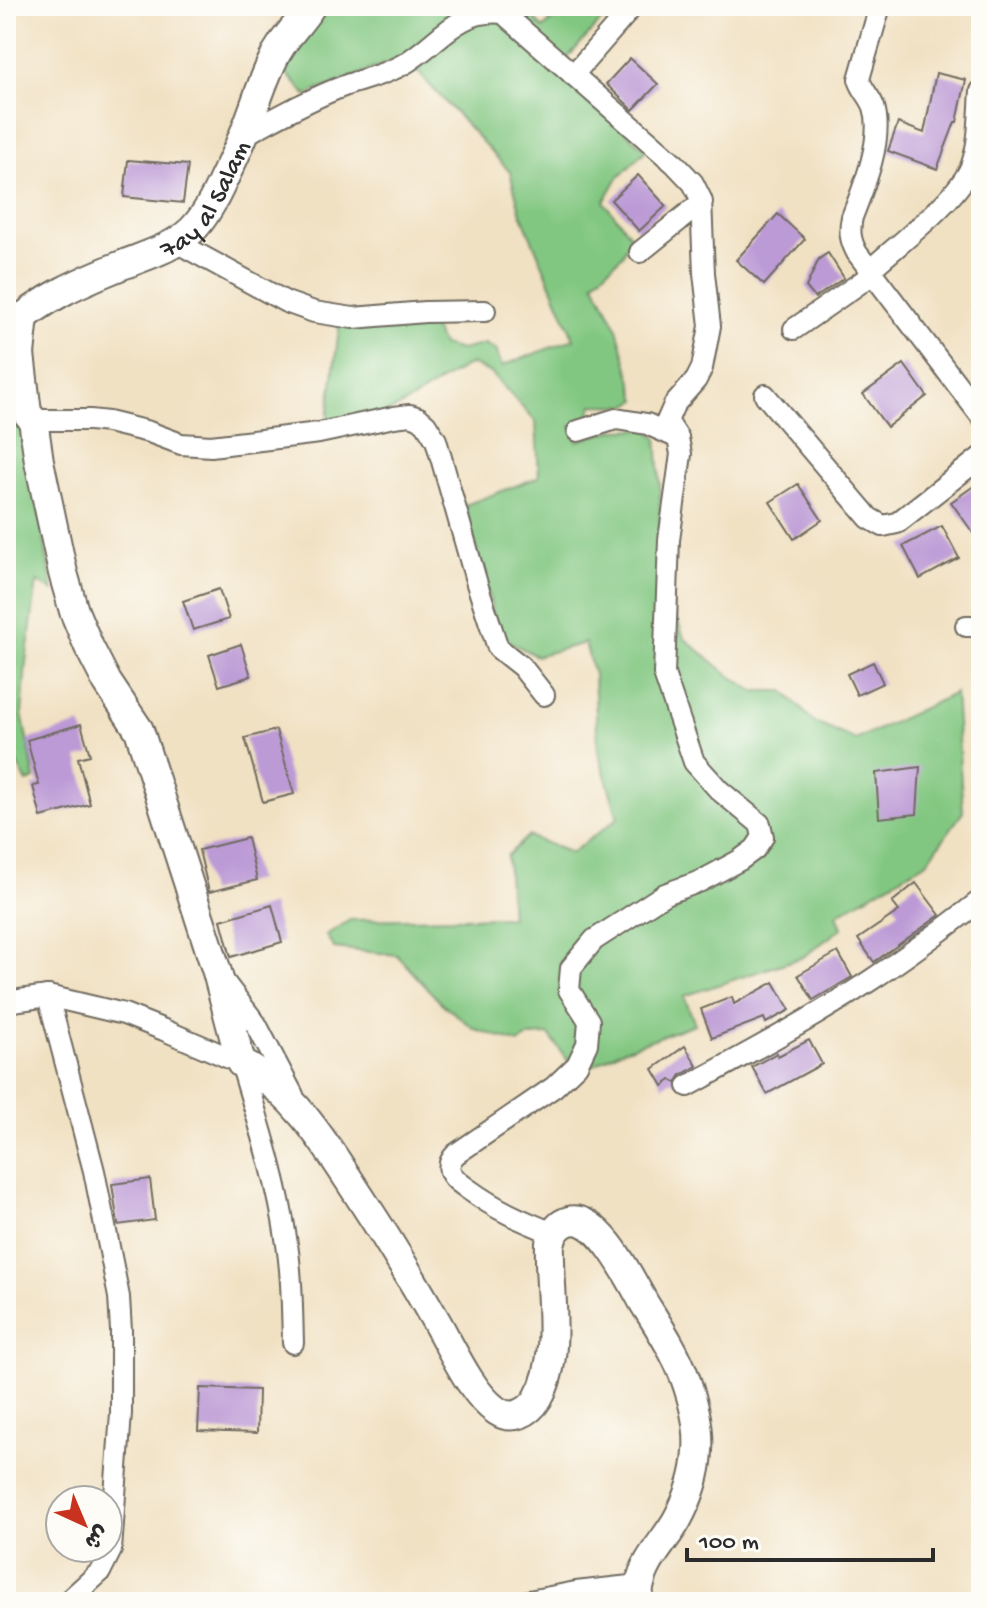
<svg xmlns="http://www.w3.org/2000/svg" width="987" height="1608" font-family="'Gochi Hand','Playpen Sans Arabic',sans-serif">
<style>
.green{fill:#82c781;stroke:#567956;stroke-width:2}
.building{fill:#bc9ad6}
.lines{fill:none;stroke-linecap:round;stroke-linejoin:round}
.street-casing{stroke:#706b60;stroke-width:24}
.secondary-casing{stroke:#706b60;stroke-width:32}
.street{stroke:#fff;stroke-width:20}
.secondary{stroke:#fff;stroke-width:28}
.labels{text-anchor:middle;stroke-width:8;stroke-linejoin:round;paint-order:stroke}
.street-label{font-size:26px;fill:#2b2b2b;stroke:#fdfcf7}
</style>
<rect width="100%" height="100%" fill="#fdfcf7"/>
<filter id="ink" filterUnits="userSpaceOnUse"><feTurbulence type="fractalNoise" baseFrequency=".0125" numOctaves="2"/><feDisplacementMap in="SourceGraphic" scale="16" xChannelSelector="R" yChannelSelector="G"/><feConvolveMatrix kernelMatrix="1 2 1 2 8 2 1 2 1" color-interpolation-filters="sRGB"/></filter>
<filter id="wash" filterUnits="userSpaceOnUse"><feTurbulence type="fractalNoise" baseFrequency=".006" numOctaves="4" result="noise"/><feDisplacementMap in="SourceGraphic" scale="32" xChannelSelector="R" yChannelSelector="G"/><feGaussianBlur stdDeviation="1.8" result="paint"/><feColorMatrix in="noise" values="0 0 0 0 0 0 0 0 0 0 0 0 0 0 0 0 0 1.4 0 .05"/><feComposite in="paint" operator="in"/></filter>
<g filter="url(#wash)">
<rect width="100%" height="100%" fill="#f1e1c3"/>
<g class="green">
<path d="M321 6H524L543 29 566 6H615L570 55 560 72 646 150 617 179 604 202 631 236 622 256 594 282 616 325 637 400 627 406 593 405 588 420 571 426 577 441 615 430 646 429 657 437 660 482V573L684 638 726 673 754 691H784L815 723 856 740 955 693 963 812 927 862 837 914 842 928 803 957 684 996 695 1024 618 1052 578 1074 549 1035 530 1036 519 1043 475 1029 441 1003 397 955 334 948 326 935 350 920 511 917 507 856 528 836 571 853 618 818 598 751 594 675 585 643 536 656 499 636 465 505 539 477 536 422 491 373 471 364C442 377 418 399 389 412 371 420 347 421 327 425L341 312 428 317 442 345 461 350 485 344 496 350 502 366 574 339 520 211 510 172 404 57 306 95 276 62Z"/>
<polygon points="6,410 19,420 32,471 53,591 37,582 26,662 22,714 35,779 27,782 6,743"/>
</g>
<g id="blocks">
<g class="building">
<polygon points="630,58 658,84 633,110 606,84"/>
<polygon points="936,73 966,80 957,122 955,122 937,169 888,151 898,123 924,133"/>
<polygon points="128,160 188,165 183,203 124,197"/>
<polygon points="638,175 666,206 639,231 611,200"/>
<polygon points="778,214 805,239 764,285 736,260"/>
<polygon points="828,253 844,278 815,298 806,287 819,259"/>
<polygon points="904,364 927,396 887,427 863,394"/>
<polygon points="981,481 981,544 951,502"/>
<polygon points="798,484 822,520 794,539 770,502"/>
<polygon points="942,526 959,558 920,579 903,546"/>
<polygon points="219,589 229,619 193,630 183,601"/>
<polygon points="241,644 251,676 219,686 209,655"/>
<polygon points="873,662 883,683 857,695 847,674"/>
<polygon points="81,724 90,755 78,758 90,804 41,817 33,786 39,785 27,740"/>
<polygon points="276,730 294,794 263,802 245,738"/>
<polygon points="920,767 917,814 879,818 876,773"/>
<polygon points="247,838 257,880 209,892 199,850"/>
<polygon points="916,883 940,915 874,962 858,939 899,911 892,902"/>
<polygon points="272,905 282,942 231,957 221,920"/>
<polygon points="838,952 852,977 813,1000 798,975"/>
<polygon points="774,982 790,1010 766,1023 764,1018 712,1038 701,1009 732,997 734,1004"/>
<polygon points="809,1040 822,1064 767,1094 752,1067 777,1053 778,1056"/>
<polygon points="685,1046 697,1066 681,1075 676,1083 671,1080 663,1086 653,1069"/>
<polygon points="150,1179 155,1220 118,1225 112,1184"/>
<polygon points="200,1388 258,1390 257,1433 198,1431"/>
</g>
</g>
</g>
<g filter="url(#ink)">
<use href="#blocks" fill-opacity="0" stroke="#706b60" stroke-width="2"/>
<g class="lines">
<defs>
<g id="street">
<path d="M880 6 859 79C862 90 870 96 874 107 884 138 864 187 852 217 849 231 850 240 857 253L981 416"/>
<polyline points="573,75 633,6"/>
<path d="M244 135C276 118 309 99 344 86 363 79 384 75 402 65 438 45 456 8 503 13L675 164 693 183 701 199 704 273 710 326 702 368 696 380 674 405 667 421 678 438 681 454 669 540 664 674 694 762 719 790 760 824 763 837 755 849 740 860 701 881 665 894 594 940 571 968 569 990 589 1021 587 1044 577 1065 554 1087 456 1154C451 1159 448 1164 450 1171 453 1179 461 1184 468 1189 497 1210 520 1220 553 1233"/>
<polyline points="176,242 286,302 314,312 353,318 425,312 485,311"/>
<polyline points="640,252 702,202"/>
<path d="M870 270C897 245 961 197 972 164 980 141 979 114 981 91"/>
<polyline points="794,329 873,274"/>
<polyline points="765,395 869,518 883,526 897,523 981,457"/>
<polyline points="33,420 90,420 108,422 149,432 181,444 211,446 319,433 394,417 410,415 419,418 426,424 436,440 477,584 498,648 522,667 544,695"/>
<polyline points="578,431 616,419 647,424 678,438"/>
<polyline points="966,626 981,626"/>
<polyline points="225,983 256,1024 293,1095"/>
<polyline points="48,996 94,1171 119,1297 121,1331 121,1413 111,1550 100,1572 67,1602"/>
<path d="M6 1002 48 996 124 1014 164 1030 241 1063C258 1120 277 1178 286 1238 292 1273 292 1308 293 1343"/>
<path d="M688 1086C750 1052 812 1019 871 980 909 955 945 928 981 900"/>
<polyline points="524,1602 576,1592 639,1585"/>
</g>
<g id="secondary">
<path d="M24 316 20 354 27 413 33 420 39 461 63 573 74 611 89 647 107 682 139 730 217 972 241 1063C295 1091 328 1148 360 1197 387 1238 412 1279 436 1321 451 1347 472 1395 497 1411 512 1421 529 1413 538 1398 563 1355 548 1290 550 1243 553 1233 558 1224 569 1221 599 1213 632 1282 644 1303 659 1327 675 1351 685 1378 693 1400 700 1427 698 1451 697 1476 689 1498 677 1520 665 1541 645 1560 640 1584 638 1589 639 1596 639 1602"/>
<path id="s1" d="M11 328C42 298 82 281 122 265 145 256 173 248 192 230 206 216 216 196 224 178 231 164 238 149 244 134 254 110 261 84 273 60 282 39 299 25 311 6"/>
</g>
</defs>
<use href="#street" class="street-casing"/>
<use href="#secondary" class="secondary-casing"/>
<use href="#street" class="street"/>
<use href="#secondary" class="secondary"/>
</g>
</g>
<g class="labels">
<g class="street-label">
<text dy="9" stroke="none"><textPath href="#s1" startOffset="240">7ay al Salam</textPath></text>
</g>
</g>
<rect width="987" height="1608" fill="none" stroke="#fdfcf7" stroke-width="32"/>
<g transform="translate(84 1524) rotate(136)"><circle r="38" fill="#fdfcf7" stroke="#a9a8a5" stroke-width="2"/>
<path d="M0-6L14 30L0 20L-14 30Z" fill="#c8321e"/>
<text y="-12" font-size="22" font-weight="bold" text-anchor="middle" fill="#2b2b2b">ش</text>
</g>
<path d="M687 1548v12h246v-12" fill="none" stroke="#2b2b2b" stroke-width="4"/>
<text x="699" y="1548" font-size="24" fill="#2b2b2b" stroke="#fdfcf7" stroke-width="6" paint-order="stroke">100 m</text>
</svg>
